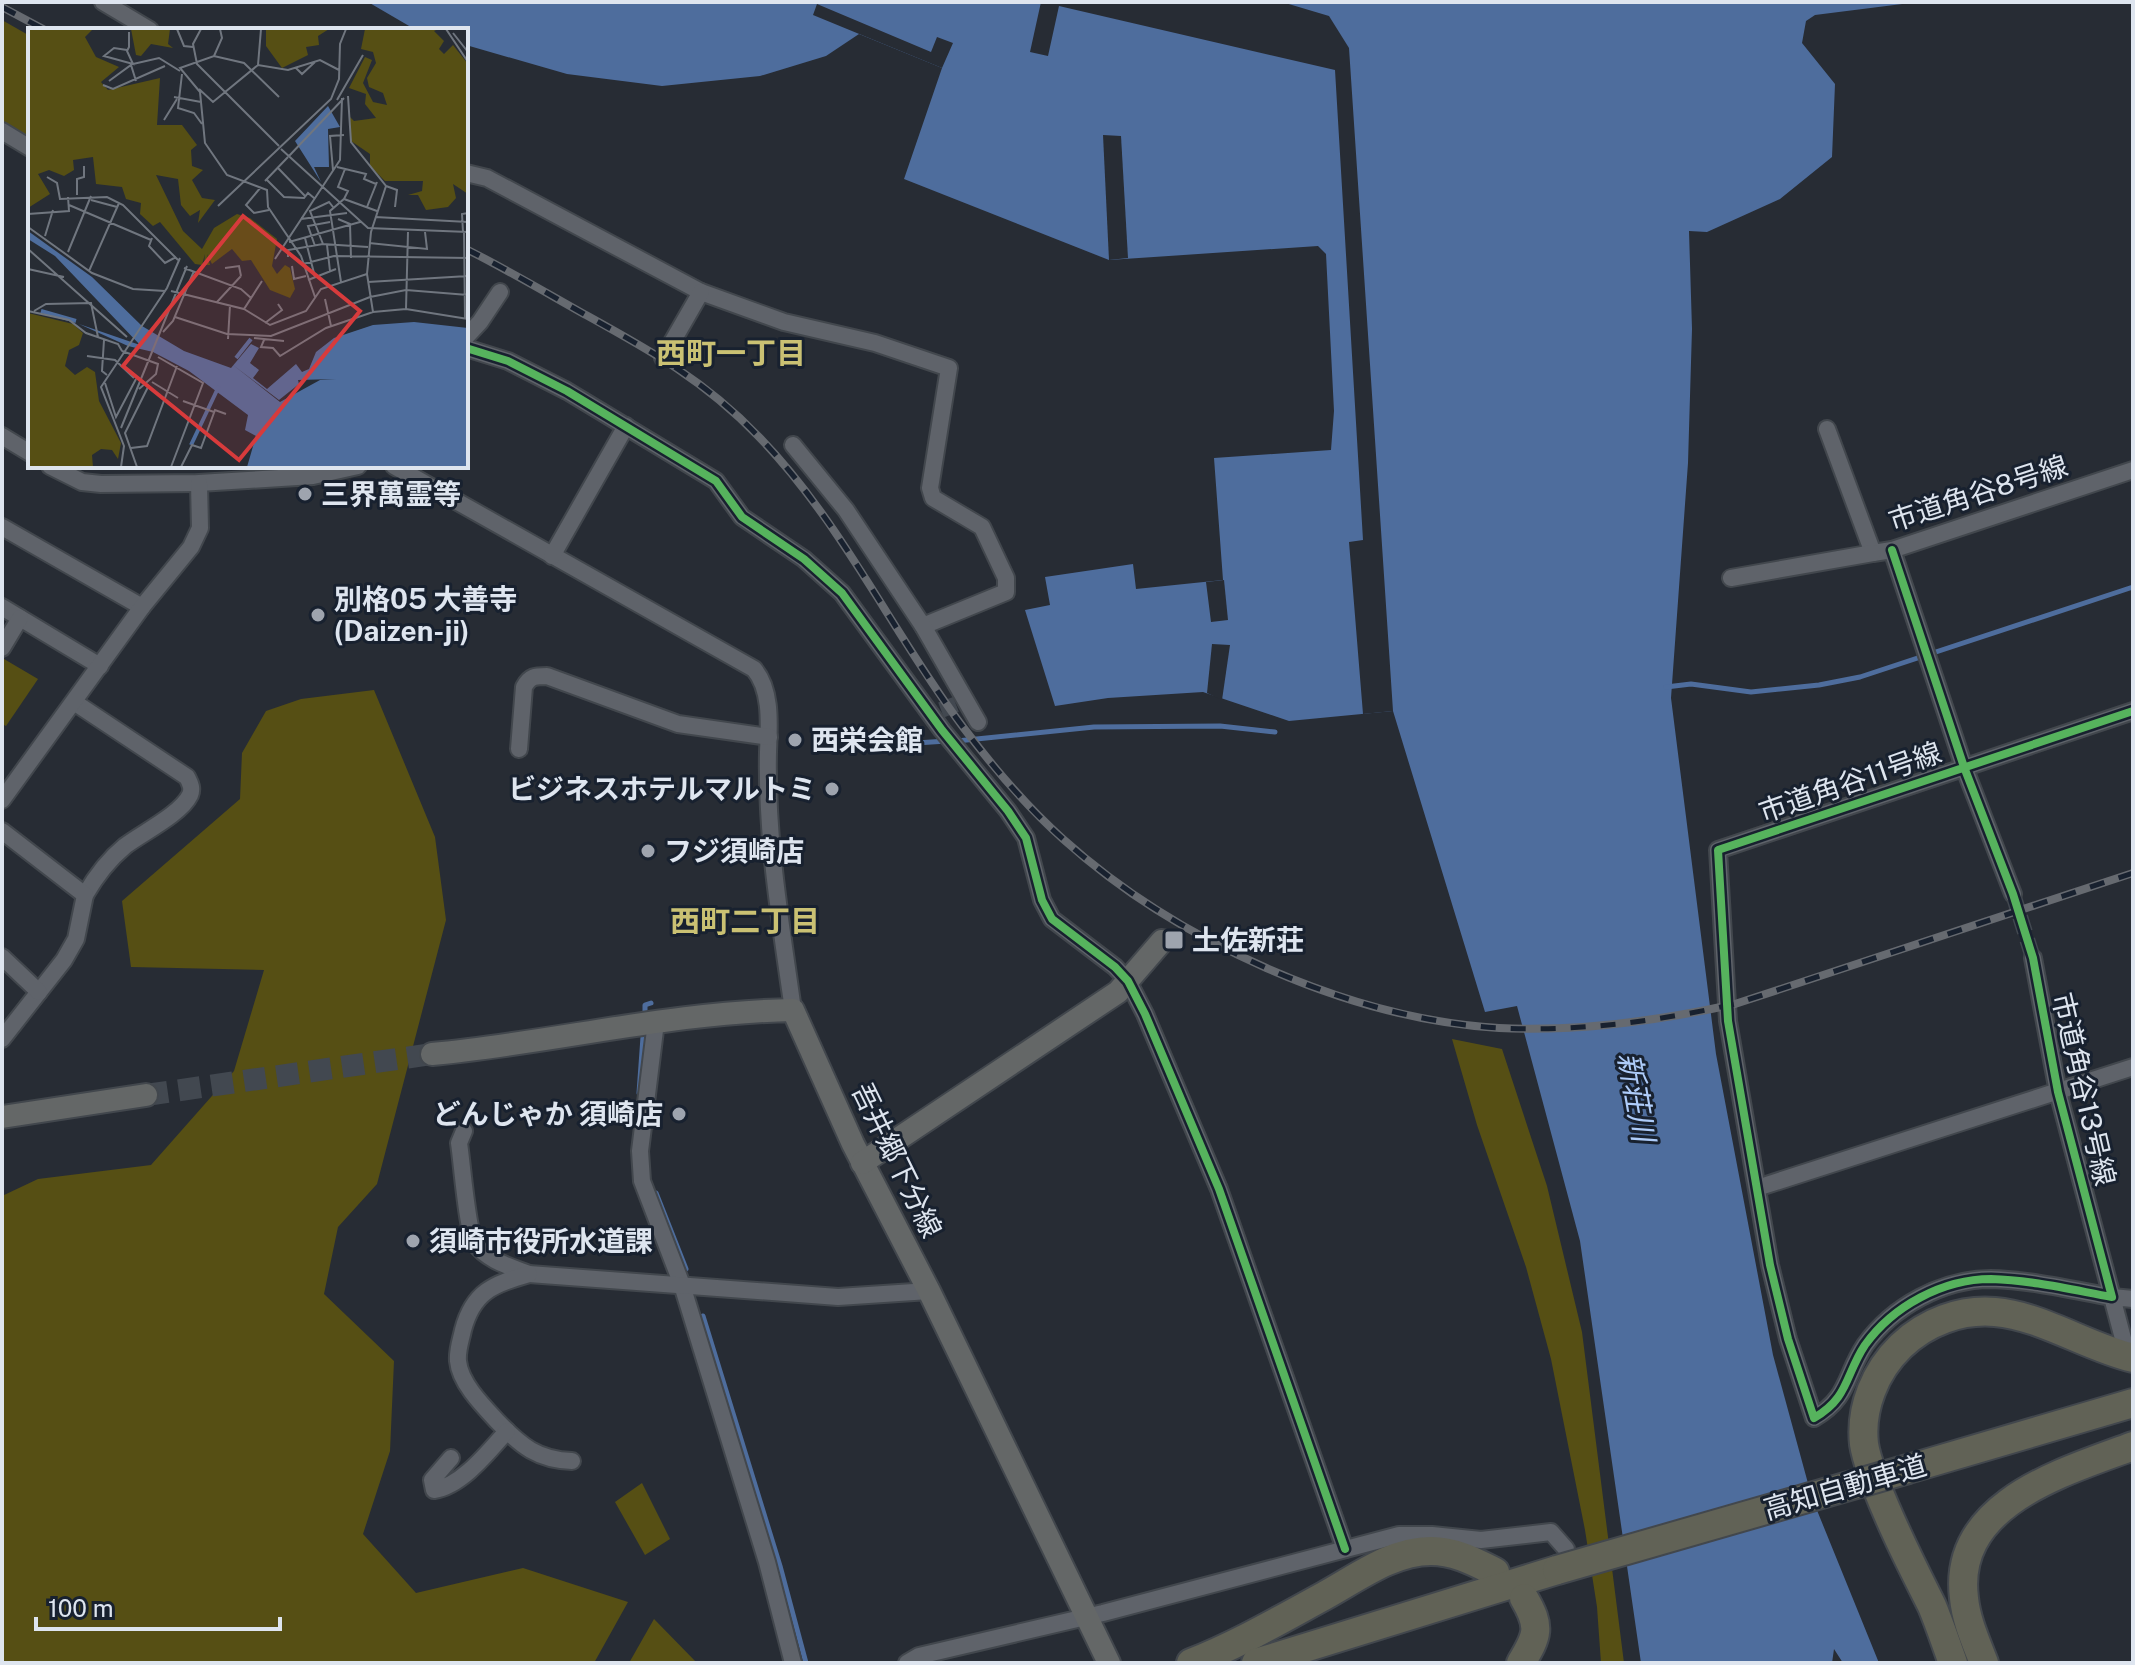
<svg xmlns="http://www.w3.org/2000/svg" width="2135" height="1665" font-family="'Public Sans','Noto Sans JP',sans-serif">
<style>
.green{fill:#564f14}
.water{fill:#4e6d9d}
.pier{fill:#272c34}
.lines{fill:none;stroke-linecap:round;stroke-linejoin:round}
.stream{stroke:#4e6d9d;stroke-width:5}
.street-tunnel{stroke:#424850;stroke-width:16;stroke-dasharray:16 8;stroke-linecap:butt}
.secondary-tunnel{stroke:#424850;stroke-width:22;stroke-dasharray:22 11;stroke-linecap:butt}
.street-casing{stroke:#42474d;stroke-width:20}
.secondary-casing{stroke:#42474d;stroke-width:26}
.highway-casing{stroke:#42474d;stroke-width:32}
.street{stroke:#5f636a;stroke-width:16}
.secondary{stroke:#646767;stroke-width:22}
.highway{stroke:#616256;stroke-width:28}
.rail-casing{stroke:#666a70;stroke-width:8}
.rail{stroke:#18212f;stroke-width:5;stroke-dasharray:15;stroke-linecap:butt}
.highway-bridge-casing{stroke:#42474d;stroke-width:32;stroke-linecap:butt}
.highway-bridge{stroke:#616256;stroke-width:28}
.cycleway-casing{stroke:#18212f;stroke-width:13}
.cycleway{stroke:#56b35d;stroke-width:8}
.poi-dot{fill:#9ea4ae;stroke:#18212f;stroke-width:3}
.labels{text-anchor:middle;stroke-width:6;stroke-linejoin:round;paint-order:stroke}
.street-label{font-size:28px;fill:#dee5ef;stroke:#18212f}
.poi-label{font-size:28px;font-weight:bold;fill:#dee5ef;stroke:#18212f;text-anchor:start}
.neighbourhood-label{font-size:30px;font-weight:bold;fill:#cac173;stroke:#18212f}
.water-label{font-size:30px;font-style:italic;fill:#aeccf9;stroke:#18212f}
.inset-river{fill:none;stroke:#4e6d9d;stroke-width:4}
.inset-road{fill:none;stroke:#70767f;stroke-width:2}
.view{fill:#d73b3c;fill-opacity:0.15;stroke:#d73b3c;stroke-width:4}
.inset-edge{fill:none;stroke:#dee5ef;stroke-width:4}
</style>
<rect width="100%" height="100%" fill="#272c34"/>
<g class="green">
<polygon points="2,20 30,36 30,141 2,124"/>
<polygon points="4,659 38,679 6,726 2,724 2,663"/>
<polygon points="374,690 435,837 446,920 377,1184 338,1227 324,1294 394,1361 390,1451 363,1534 416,1593 523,1568 628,1602 594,1663 2,1663 2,1196 38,1179 151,1165 234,1071 264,970 131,967 122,901 240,799 242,753 266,711 301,699"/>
<polygon points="1452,1039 1502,1049 1547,1186 1582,1332 1624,1663 1601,1663 1597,1607 1585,1530 1551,1359 1526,1267 1477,1125"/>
<polygon points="642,1483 670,1539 645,1555 615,1502"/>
<polygon points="654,1619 697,1663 629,1663"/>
</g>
<polygon class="water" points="368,2 1918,2 1815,15 1806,21 1802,43 1835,84 1832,157 1780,199 1707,232 1689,231 1692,329 1688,463 1671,698 1716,1054 1773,1355 1812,1498 1879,1663 1843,1663 1834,1649 1832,1663 1641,1663 1580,1241 1517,1006 1485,1012 1393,711 1289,721 1203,692 1108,698 1055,706 1025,610 1050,605 1045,577 1133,564 1136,589 1223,580 1214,458 1331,450 1334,411 1326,254 1318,246 1109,260 904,179 942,68 859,34 826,56 760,76 662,86 567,74 466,45 466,30 416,30"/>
<g class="pier">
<polygon points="1041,2 1282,2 1329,16 1349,48 1393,711 1363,714 1349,542 1363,540 1335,70 1059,6 1048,56 1030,52"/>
<polygon points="817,4 931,52 937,37 953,43 942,68 813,15"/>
<polygon points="1103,135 1121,136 1128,258 1109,260"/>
<polygon points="1224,580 1228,620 1211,622 1206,582"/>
<polygon points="1212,644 1230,645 1222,700 1207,693"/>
</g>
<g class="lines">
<g class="stream">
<polyline points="1666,687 1691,684 1751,692 1819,685 1860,677 2133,587"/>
<polyline points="817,739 864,736 916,743 947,741"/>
<polyline points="957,741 1094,727 1220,726 1275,732"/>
<polyline points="645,1013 645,1005 651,1003"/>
<polyline points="639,1093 643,1037"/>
<polyline points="656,1193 686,1269"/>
<polyline points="703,1316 780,1566 806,1663"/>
</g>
<g class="street-tunnel">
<polyline points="941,710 957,704"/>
<polyline points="2013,894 2033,958"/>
</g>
<polyline class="secondary-tunnel" points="146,1095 432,1054"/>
<defs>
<g id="street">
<polyline points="103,2 150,30"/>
<polyline points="2,131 30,148"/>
<polyline points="466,173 487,178 701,292 784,322 875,343 949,368 930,488 933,498 982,527 1006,578 1006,592 923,626"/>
<polyline points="466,337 480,322 500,292"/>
<polyline points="466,348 508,361 567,391 716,481 742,517 804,559 842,593 942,730 1008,811 1026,838 1042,900 1052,919 1115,967 1128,981 1145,1014 1219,1189 1345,1549"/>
<polyline points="663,358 701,292"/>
<polyline points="1827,429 1873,553 1892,550 2133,470"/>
<polyline points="2,436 30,453"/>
<polyline points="793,445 846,510 923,626 978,722"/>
<polyline points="50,466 82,482 101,484 199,483 313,476 358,466"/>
<path d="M394 466 754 669C772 690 769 725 768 752 766 839 781 924 793 1010"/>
<polyline points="2,527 142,607"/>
<polyline points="1892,550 1964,767 2013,894"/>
<polyline points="552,556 626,426"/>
<polyline points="1731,578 1873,553"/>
<polyline points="2,607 100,666"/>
<polyline points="2,648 20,618"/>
<path d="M74 702 187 777C190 783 193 788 190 795 181 814 142 833 125 846 108 860 96 876 85 895"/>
<path d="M519 749 524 687C530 676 535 676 547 676L678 724 769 737"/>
<polyline points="2,800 142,607 191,547 200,528 199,483"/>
<polyline points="2,831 85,895 76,939 64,960 2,1039"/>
<polyline points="2,957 39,992"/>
<path d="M2033 958 2058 1092 2112 1297C2073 1290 2031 1280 1991 1279 1943 1279 1893 1306 1865 1345 1845 1375 1849 1398 1814 1418L1788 1339 1770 1265 1728 1021 1718 850 2133 711"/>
<polyline points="656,1022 640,1151 642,1181 682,1285 767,1562 793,1663"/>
<path d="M464 1131 459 1143C462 1162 467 1230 475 1243 486 1260 511 1267 529 1274L838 1297 929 1291"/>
<polyline points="1757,1188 2133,1067"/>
<path d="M529 1274C493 1284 473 1292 463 1330 461 1340 457 1350 458 1361 460 1383 483 1406 498 1422 521 1446 538 1460 572 1461"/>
<polyline points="2125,1346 2112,1297 2133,1299"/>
<path d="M451 1458 432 1480 434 1490C462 1486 489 1451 507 1431"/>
<polyline points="907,1663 919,1656 1103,1613 1399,1535 1432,1535 1481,1540 1551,1532 1566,1549"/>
</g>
<g id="secondary">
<path d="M432 1054C552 1043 671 1012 793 1010L853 1144 929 1291 1109 1663"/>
<polyline points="2,1117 146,1095"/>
<polyline points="862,1163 1118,992 1162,941"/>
</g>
<g id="highway">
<polyline points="1908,1469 2133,1403"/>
<path d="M1191 1663C1237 1645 1280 1620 1324 1596 1357 1578 1392 1551 1431 1551 1455 1551 1475 1562 1495 1572"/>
<polyline points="1256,1663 1557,1570"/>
<path d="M1521 1663C1538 1635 1541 1627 1524 1598"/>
<path d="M1953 1663C1946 1644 1940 1625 1932 1606 1912 1566 1892 1527 1876 1485 1872 1472 1866 1458 1864 1444 1860 1408 1875 1371 1901 1346 1926 1322 1961 1309 1995 1312 2042 1316 2087 1347 2133 1358"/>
<path d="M1984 1663C1976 1642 1966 1620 1964 1598 1952 1503 2064 1472 2133 1446"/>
</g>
</defs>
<use href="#street" class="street-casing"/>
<use href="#secondary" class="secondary-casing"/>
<use href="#highway" class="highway-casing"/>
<use href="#street" class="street"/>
<use href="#secondary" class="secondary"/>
<use href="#highway" class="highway"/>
<defs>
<g id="rail">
<polyline points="2,7 45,30"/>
<path d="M466 249C506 269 545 292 584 314 651 351 704 380 758 436 841 521 892 632 963 727 993 767 1026 806 1063 839 1175 940 1348 1019 1499 1028 1579 1032 1658 1021 1735 1004L2133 873"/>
</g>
</defs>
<use href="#rail" class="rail-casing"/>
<use href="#rail" class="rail"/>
<defs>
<polyline id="highway-bridge" points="1557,1570 1908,1469"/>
</defs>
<use href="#highway-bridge" class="highway-bridge-casing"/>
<use href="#highway-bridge" class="highway-bridge"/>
<defs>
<g id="cycleway">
<polyline points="466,348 508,361 567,391 716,481 742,517 804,559 842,593 942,730 1008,811 1026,838 1042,900 1052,919 1115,967 1128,981 1145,1014 1219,1189 1345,1549"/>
<path d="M1892 550 1964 767 2013 894 2033 958 2058 1092 2112 1297C2073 1290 2031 1280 1991 1279 1943 1279 1893 1306 1865 1345 1845 1375 1849 1398 1814 1418L1788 1339 1770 1265 1728 1021 1718 850 2133 711"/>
</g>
</defs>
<use href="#cycleway" class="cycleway-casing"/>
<use href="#cycleway" class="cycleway"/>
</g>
<g class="poi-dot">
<circle cx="305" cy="494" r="8"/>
<circle cx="318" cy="615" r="8"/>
<circle cx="795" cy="740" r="8"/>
<circle cx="832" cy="789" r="8"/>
<circle cx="648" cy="851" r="8"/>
<rect x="1164" y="930" width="20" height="20" rx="4"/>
<circle cx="679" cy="1114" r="8"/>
<circle cx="413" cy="1241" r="8"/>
</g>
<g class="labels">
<g class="street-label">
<text transform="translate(1978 493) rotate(-18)" y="10">市道角谷8号線</text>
<text transform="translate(1850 782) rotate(-19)" y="10">市道角谷11号線</text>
<text transform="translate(2084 1089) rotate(77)" y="10">市道角谷13号線</text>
<text transform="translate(897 1160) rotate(64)" y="10">吾井郷下分線</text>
<text transform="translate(1845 1487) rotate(-16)" y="10">高知自動車道</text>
</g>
<g class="poi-label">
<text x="321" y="504">三界萬霊等</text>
<text x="334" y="609">別格05 大善寺<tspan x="334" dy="32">(Daizen-ji)</tspan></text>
<text x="811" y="750">西栄会館</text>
<text x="816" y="799" text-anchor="end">ビジネスホテルマルトミ</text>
<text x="664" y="861">フジ須崎店</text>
<text x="1192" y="950">土佐新荘</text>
<text x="663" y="1124" text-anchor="end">どんじゃか 須崎店</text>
<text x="429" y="1251">須崎市役所水道課</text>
</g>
<g class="neighbourhood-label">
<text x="731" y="364">西町一丁目</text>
<text x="745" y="932">西町二丁目</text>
</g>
<g class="water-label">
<text transform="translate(1636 1097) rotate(80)" y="10">新荘川</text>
</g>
</g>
<g transform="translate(28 28)">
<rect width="440" height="440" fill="#272c34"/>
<path d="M0 1H65L57 9 68 29 91 39 73 54 80 62 132 50 129 97H154L169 117 163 122 164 138 175 142 164 152 174 170 187 172 170 195 172 182 162 188 153 177 150 151 128 147 155 203 174 221 186 200 209 186 222 190 249 211 244 238 249 246 257 237 262 240 267 261 262 270 242 262 223 232 214 233 204 221 184 236 179 226 182 237H176L177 226 174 237 167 236 132 194 125 198 112 186 113 175 98 171 94 159 68 156 65 129 45 132 46 142 36 148 21 142 10 146 22 166 0 180ZM103 1H142L140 16 145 20 123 16 113 28 108 27ZM238 1H301L290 8 291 17 278 19 280 27 254 40 238 18ZM337 1H410L406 3 416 13 411 21 416 26 425 17 440 36V166L425 156 428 170 420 179 398 182 390 167H380L394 163 395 153H357L342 138V126L323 113 321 88 326 93 348 90 337 76 338 66 321 60 337 29 344 32 335 55 345 74 359 77 355 65 341 59 339 50 348 35 345 24 333 21ZM0 285 45 296 55 305 51 317 41 322 37 338 47 347 59 339 67 344 71 373 93 415 90 431 84 422 73 421 64 427 65 439H0Z" fill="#564f14"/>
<path d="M300 78 312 99 300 101 301 139H286L293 154 267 113ZM0 203 64 249 114 298 156 323 203 340 223 316 231 320 222 335 231 342 225 350 239 361 268 336 274 344 281 341 288 324 306 310 345 297 386 294 440 300V439H219L228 408 217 402 220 387 161 343 125 324 100 318 51 296 112 317 27 228 0 211Z" fill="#4e6d9d"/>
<path d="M205 337 251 372 271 356 270 352 308 351 292 352 252 374Z" fill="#272c34"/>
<path class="inset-river" d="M13 283 48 293M208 330 223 311M163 417 191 358"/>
<path class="inset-road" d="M149 1 156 18 165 19M173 1 165 16 169 36 251 118M418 1 440 34M425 5 440 24M99 22 86 20 76 28 105 36 99 23 101 19V4M186 28 194 10 192 1M105 36 131 30 152 43M230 37 233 1M268 40 274 46 287 34M154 46 150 80 166 85 174 96M81 53 103 37 108 53M75 57 85 61 137 38M171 61 185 74 230 37 260 42 292 32 311 42M146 69 173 74M251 69 216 35 186 28 152 40 172 64 177 115 199 147 239 162 240 179 273 228 287 269M309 72 335 27M136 92 149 71M253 121 340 200 440 204M261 128 316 70M309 139 338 146 336 151 348 156M250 140 277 168M305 142 302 108 316 107M19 149 29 155 32 171 79 169 95 177 150 232M239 152 256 169 276 170 280 165 286 170M237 153 260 129M358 158 369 162 367 179M233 159 218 177 226 185 241 182M49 167V151L56 149V138M316 171 320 163 310 159 317 141M63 172 89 179M41 177 123 212M190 178 303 71 311 51 312 16 318 1M339 179 349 154M0 186 41 183 40 169M347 189 440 194M273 191 319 185M310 191 322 196 323 230M0 199 64 245 105 261 137 263M435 204 434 186 440 185M436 204 437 290M17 208 25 182M124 210 121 218 137 235 148 229M277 210 287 249M261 214 332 194M341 215 399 221 397 204M295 216 282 183 301 174 305 179M299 217 302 243M287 218 280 198 302 194M0 221 99 309M40 224 63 168M260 229V222L295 216 340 219M247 231 312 132 314 70M275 236 306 228 440 230M264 238 266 251 278 248M156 240 213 261 223 270M197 240 211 238 213 248M0 241 36 249M61 243 91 175M339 246 345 284M280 252 308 241M313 254 302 183 316 171 349 183M340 254 440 248M143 263 216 281 234 253M297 271 303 298M189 274 213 248M216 281 242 297 278 283 293 261 339 246 343 204 358 158 323 114 320 68M378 281 380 204M0 283 41 292 58 305 90 316 94 323M6 283 18 276 63 275 70 309M147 289 199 306 243 308 342 269 378 262 440 267M237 295 254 282 250 276M135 304 145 293 166 243M226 310 256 313M200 311 202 277M76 312 74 343 79 347M236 312 233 319 245 320 252 328 298 300 345 284 378 281 440 291M94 323 130 336 128 346 111 361M59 328 87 332 106 350M130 329 175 355 143 439M124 354 150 370M77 355 88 389 108 351M155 373 186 384M93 400 159 238M103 420 119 418 149 338M93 439 96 418 73 359 139 260 152 230M109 439 97 405 121 357M153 439 164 417 173 420 187 382 198 386"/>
<path class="view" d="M215 188 332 283 211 432 95 338Z"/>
<rect width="440" height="440" class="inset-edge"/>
</g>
<rect width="2135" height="1665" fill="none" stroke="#dee5ef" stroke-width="8"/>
<path d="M36 1617v12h244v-12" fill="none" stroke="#dee5ef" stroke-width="4"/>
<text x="48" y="1617" font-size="24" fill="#dee5ef" stroke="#18212f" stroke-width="6" paint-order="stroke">100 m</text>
</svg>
